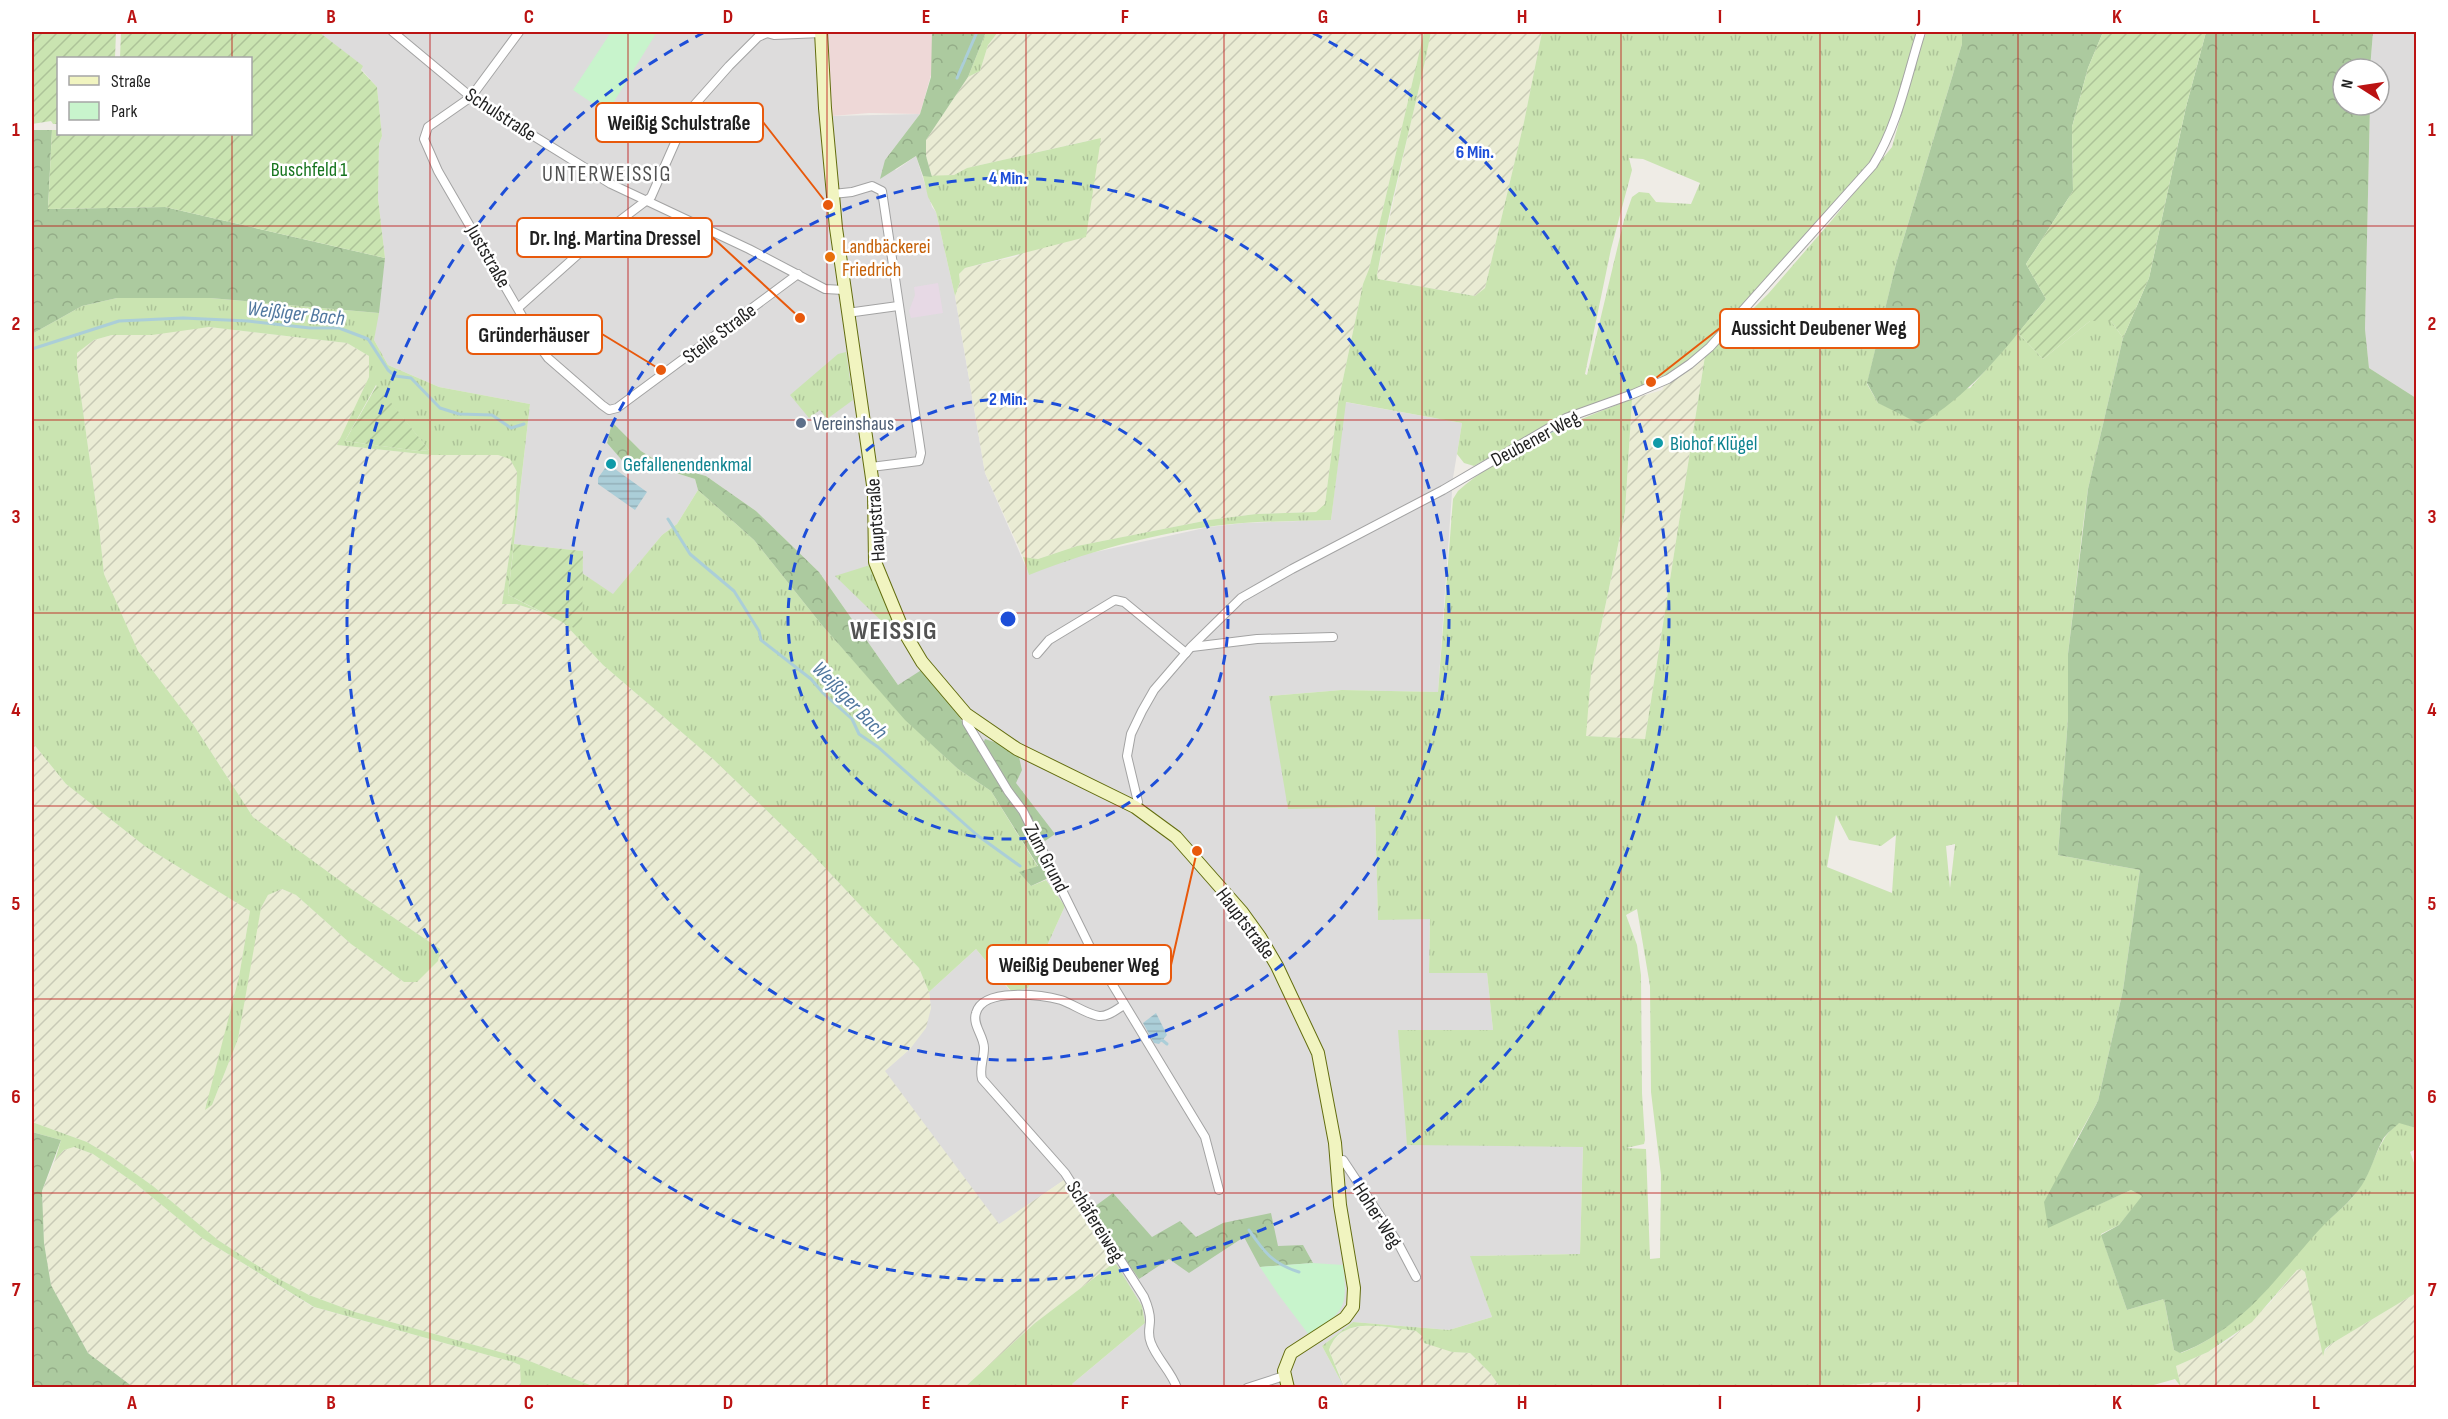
<svg xmlns="http://www.w3.org/2000/svg" width="2448" height="1419" font-family="'Sofia Sans Condensed',sans-serif">
<style>
.residential{fill:#dddcdc}
.commercial{fill:#eed8d7}
.industrial{fill:#e7d9e5}
.farmland{fill:url(#farmland-furrows)}
.grass{fill:url(#grass-tufts);fill-rule:evenodd}
.forest{fill:url(#forest-crowns)}
.park{fill:#c8f4cc}
.garden{fill:url(#garden-furrows)}
.parking{fill:#dfdfdf}
.water{fill:url(#water-rules)}
.lines{fill:none;stroke-linecap:round;stroke-linejoin:round}
.stream{stroke:#abced8;stroke-width:3}
.street-casing{stroke:#a3a3a3;stroke-width:10}
.secondary-casing{stroke:#636d0f;stroke-width:14}
.street{stroke:#fff;stroke-width:8}
.secondary{stroke:#f1f4c0;stroke-width:12}
.grid{fill:none;stroke:#bb1313;stroke-width:1.5;stroke-opacity:0.55}
.ring{fill:none;stroke:#1d4ed8;stroke-width:3;stroke-dasharray:10 8}
.food-dot{fill:#e8710a;stroke:#fff;stroke-width:2}
.service-dot{fill:#5c6f8a;stroke:#fff;stroke-width:2}
.culture-dot{fill:#0f9aa8;stroke:#fff;stroke-width:2}
.labels{text-anchor:middle;stroke-width:5;stroke-linejoin:round;paint-order:stroke}
.street-label{font-size:20px;fill:#1f1f1f;stroke:#fff}
.park-label{font-size:20px;fill:#16741e;stroke:#fff}
.food-label{font-size:20px;fill:#c56008;stroke:#fff;text-anchor:start}
.service-label{font-size:20px;fill:#4e5e75;stroke:#fff;text-anchor:start}
.culture-label{font-size:20px;fill:#0d838f;stroke:#fff;text-anchor:start}
.water-label{font-size:21px;font-style:italic;fill:#51789f;stroke:#fff}
.quarter-label{font-size:22px;letter-spacing:1.5px;fill:#525252;stroke:#fff}
.district-label{font-size:26px;font-weight:bold;letter-spacing:1.5px;fill:#525252;stroke:#fff}
.centre{fill:#1d4ed8;stroke:#fff;stroke-width:3}
.ring-label{font-size:18px;text-anchor:middle;font-weight:bold;fill:#1d4ed8;stroke:#fff;stroke-width:5;stroke-linejoin:round;paint-order:stroke}
.leader{fill:none;stroke:#e8590c;stroke-width:2}
.callout-dot{fill:#e8590c;stroke:#fff;stroke-width:2}
.callout{fill:#fff;stroke:#e8590c;stroke-width:2}
.callout-label{font-size:21px;text-anchor:middle;font-weight:bold;fill:#1f1f1f}
.neatline{fill:none;stroke:#bb1313;stroke-width:2}
.grid-label{font-size:20px;text-anchor:middle;font-weight:bold;fill:#bb1313}
</style>
<defs>
<pattern id="farmland-furrows" width="10" height="10" patternUnits="userSpaceOnUse" patternTransform="scale(1.5)"><rect width="10" height="10" fill="#eaecd4"/><path d="M-1 1l2-2M0 10L10 0M9 11l2-2" fill="none" stroke="#c8cab6"/></pattern>
<pattern id="grass-tufts" width="24" height="20" patternUnits="userSpaceOnUse" patternTransform="scale(1.5)"><rect width="24" height="20" fill="#cae4b1"/><path d="M3 7l-1-3M5 7V3M7 7l1-3M15 17l-1-3M17 17v-4M19 17l1-3" fill="none" stroke="#adc398"/></pattern>
<pattern id="forest-crowns" width="20" height="18" patternUnits="userSpaceOnUse" patternTransform="scale(1.5)"><rect width="20" height="18" fill="#acca9f"/><path d="M2 6a3 3 0 1 1 6 0M12 15a3 3 0 1 1 6 0" fill="none" stroke="#94ad88"/></pattern>
<pattern id="garden-furrows" width="10" height="10" patternUnits="userSpaceOnUse" patternTransform="scale(1.5)"><rect width="10" height="10" fill="#cae4b1"/><path d="M-1 1l2-2M0 10L10 0M9 11l2-2" fill="none" stroke="#adc398"/></pattern>
<pattern id="water-rules" width="6" height="5" patternUnits="userSpaceOnUse" patternTransform="scale(1.5)"><rect width="6" height="5" fill="#abced8"/><path d="M0 2.5h6" fill="none" stroke="#93b0b9"/></pattern>
</defs>
<rect width="100%" height="100%" fill="#efece6"/>
<g class="residential">
<polygon points="319,32 828,32 832,116 920,114 885,160 896,170 916,156 932,207 936,212 955,296 985,473 1029,574 1077,556 1209,527 1244,523 1331,520 1345,402 1462,423 1453,478 1438,692 1342,690 1269,696 1375,807 1378,919 1430,919 1429,973 1487,973 1493,1030 1583,1146 1580,1254 1471,1256 1492,1317 1449,1330 1353,1322 1322,1346 1344,1387 1075,1387 1072,1384 1145,1323 1142,1306 1064,1180 999,1225 884,1071 910,1049 931,1008 929,992 976,949 1011,992 1028,988 1065,906 1046,880 1053,876 1023,819 1004,793 959,716 923,670 898,685 819,572 756,511 706,476 662,464 641,451 612,422 607,443 633,472 641,462 695,479 698,490 677,524 662,535 613,595 582,573 583,551 514,544 530,404 439,387 388,365 374,340 385,258 378,198 379,144 382,136 377,87 361,69 362,66"/>
<polygon points="2373,32 2416,32 2416,398 2369,368 2365,329 2370,105 2379,105 2379,69 2370,69"/>
</g>
<polygon class="commercial" points="828,32 943,32 920,114 869,113 832,116"/>
<polygon class="industrial" points="938,283 943,313 911,318 909,311 915,295 914,287"/>
<g class="farmland">
<polygon points="998,32 1424,32 1369,269 1363,284 1338,403 1325,504 1321,509 1316,512 1256,514 1209,520 1077,546 1038,559 1023,557 985,473 955,296 960,282 959,274 965,268 1018,256 1091,140 967,168 954,175 932,177 926,156 926,140 968,77 980,71 988,45"/>
<polygon points="1431,32 1542,32 1524,122 1485,288 1476,296 1378,279 1377,275"/>
<polygon points="209,327 347,343 369,356 369,377 338,445 431,455 498,455 510,458 517,472 515,517 502,604 516,604 541,612 563,622 603,665 713,759 813,855 919,968 929,992 931,1008 926,1028 910,1049 885,1071 999,1224 1064,1180 1115,1262 1035,1323 965,1388 595,1387 522,1358 355,1312 309,1295 272,1275 218,1240 153,1186 112,1157 87,1142 32,1122 32,742 66,784 146,847 250,911 239,977 212,1105 238,1039 256,930 261,908 268,895 282,889 296,895 351,944 404,982 440,949 350,888 253,817 193,724 138,651 104,574 99,526 77,368 77,353 94,340 112,335"/>
<polygon points="1705,356 1645,739 1585,736 1591,674 1625,513 1632,399 1662,390 1665,384 1679,376"/>
<polygon points="74,1147 93,1154 136,1184 202,1238 313,1307 513,1362 520,1365 522,1369 521,1387 133,1387 88,1353 51,1285 44,1243 42,1191 55,1160 64,1150"/>
<polygon points="2301,1269 2305,1272 2323,1354 2331,1344 2416,1293 2416,1387 2181,1387 2176,1366 2208,1352 2233,1337 2269,1304 2297,1270"/>
<polygon points="1369,1325 1416,1331 1452,1352 1470,1353 1490,1373 1500,1387 1345,1387 1329,1350 1332,1342 1346,1329"/>
<polygon points="1883,1382 1953,1384 2018,1382 2029,1387 1815,1388"/>
</g>
<g class="grass">
<polygon points="986,32 998,32 988,45 980,71 968,77"/>
<path d="M1424 32H1431C1415 113 1392 193 1377 275L1378 279 1475 296 1485 288 1524 122 1542 32H1917L1889 125 1870 163 1712 340 1687 363 1669 374 1644 382 1646 385 1567 415 1474 466 1464 463 1457 454 1462 423 1346 402 1331 520C1302 521 1272 521 1243 523 1171 529 1097 548 1029 575L1023 557 1038 559 1077 546 1209 520 1256 514 1316 512 1325 504 1338 403 1363 284 1369 269ZM1629 158 1643 159 1700 183 1691 204 1656 202 1649 193 1639 192 1632 197 1624 220 1587 375 1585 374 1611 249 1632 170Z"/>
<path d="M1927 32H1962V44L1896 264 1867 384 1878 403 1970 388 2018 333 2043 359 2090 321H2111L2123 338 2088 489 2083 526 2068 654V718L2058 855 2140 870 2123 990 2098 1101 2074 1144 2048 1227 2131 1190 2143 1196 2119 1225 2101 1234 2127 1310 2164 1299 2174 1350 2181 1353C2243 1329 2277 1273 2321 1227 2335 1213 2352 1202 2362 1184 2371 1170 2375 1153 2384 1139 2387 1133 2394 1128 2399 1122L2416 1128V1149L2410 1152 2416 1168V1293L2331 1344 2325 1349 2323 1356 2305 1272 2301 1269 2297 1270 2252 1322 2208 1352 2176 1366 2181 1387 2175 1379 2143 1388H2029L2018 1382 1953 1384 1883 1382 1815 1388 1500 1387 1490 1373 1470 1353 1452 1352 1424 1343 1422 1336 1416 1331C1387 1328 1341 1314 1329 1350L1344 1387 1322 1346 1353 1322 1449 1330 1492 1317 1470 1256 1580 1254 1583 1147 1407 1145 1398 1030H1493L1487 973H1429L1430 919 1378 920 1375 807 1288 809 1269 696 1342 690 1438 692 1453 499 1458 491C1508 448 1572 422 1632 399L1625 512 1591 674 1586 736 1645 739 1705 356 1768 294 1832 220 1892 147 1921 45ZM1836 815 1849 840 1881 846 1896 835 1892 893 1827 867ZM1955 844V845L1950 888 1946 846ZM1637 909 1650 986 1651 1092 1661 1175 1660 1258 1650 1259 1646 1149 1626 1148 1644 1144 1645 1140 1642 1093 1641 975 1637 945 1626 915Z"/>
<polygon points="1101,138 1086,237 965,268 959,274 960,282 955,296 936,212 928,197 923,176 954,175 967,168"/>
<path d="M117 298H210L379 313 374 340 388 365 439 387 530 404 508 595 541 612 516 604H502L515 517 517 472 510 459 498 455H431L337 445 369 377V356L347 343 209 327 152 335H112L94 340 77 353V368L99 526 104 574 138 651 193 724 253 817 350 888 440 949 438 961 417 982H404L351 944 296 895 282 889 268 895 261 908 238 1039 212 1105 205 1110 239 977 250 911 146 847 66 784 32 742V334L82 306ZM376 385 429 450 418 451 345 441Z"/>
<polygon points="846,352 853,400 827,419 820,410 809,418 790,395 838,354"/>
<polygon points="698,490 754,540 821,624 906,720 958,769 991,791 1038,867 1020,872 1031,886 1046,880 1065,906 1028,988 1012,992 976,949 929,992 919,968 813,855 713,759 603,665 563,622 582,631 582,573 613,594 662,535 677,524"/>
<polygon points="870,565 884,601 902,637 900,639 835,576"/>
<polygon points="32,1122 87,1142 112,1157 153,1186 218,1240 272,1275 309,1295 355,1312 522,1358 595,1387 521,1387 520,1365 513,1362 314,1307 202,1238 136,1184 93,1154 74,1147 64,1150 55,1160 61,1140 32,1132"/>
<polygon points="1115,1262 1142,1306 1145,1323 1072,1384 1075,1387 965,1387 1035,1323"/>
</g>
<g class="forest">
<polygon points="932,32 986,32 968,77 926,140 926,156 932,177 923,176 916,156 880,179 885,160 920,114 931,77"/>
<path d="M1962 32H2103L2088 68 2072 127 2073 191 2026 264 2046 299C2008 345 1972 394 1920 424L1878 403 1867 383 1896 264 1962 44Z"/>
<path d="M2206 32H2373L2370 69H2343V105H2370L2365 329 2369 368 2416 398V1128L2399 1123C2394 1128 2387 1133 2383 1139 2375 1154 2371 1171 2362 1185 2350 1203 2334 1214 2320 1229 2278 1275 2242 1330 2180 1353L2174 1350 2164 1299 2127 1310 2101 1235 2119 1225 2142 1196 2131 1190 2048 1228 2044 1202 2098 1101 2123 990 2140 870 2058 855 2068 718V654L2088 489 2123 338 2149 278 2186 107Z"/>
<polygon points="32,130 52,130 48,209 165,207 385,258 379,313 210,298 117,298 82,306 32,334"/>
<polygon points="612,422 641,451 662,464 706,476 756,511 819,572 898,685 923,669 959,716 1004,793 1023,819 1053,876 1031,886 1019,872 1038,866 991,791 958,769 905,720 821,624 754,540 698,490 695,479 641,462 633,473 607,443"/>
<polygon points="985,739 1000,744 1019,757 1022,770 1016,783 1055,834 1045,841 1009,788 983,744"/>
<polygon points="32,1132 61,1140 42,1191 44,1243 51,1285 88,1353 133,1387 32,1387"/>
<polygon points="1113,1193 1152,1237 1180,1221 1196,1237 1223,1223 1271,1213 1278,1246 1303,1245 1313,1263 1260,1267 1244,1237 1189,1273 1169,1259 1139,1279 1107,1233 1094,1207"/>
</g>
<g class="park">
<polygon points="611,32 657,32 607,113 573,90"/>
<path d="M1313 1263 1343 1265C1348 1308 1345 1311 1309 1335L1278 1294 1260 1267Z"/>
</g>
<g class="garden">
<polygon points="32,32 116,32 115,58 58,58 58,124 53,124 51,121 32,124"/>
<polygon points="121,32 319,32 363,66 361,70 377,87 382,136 379,144 378,198 385,258 165,207 48,209 52,130 58,130 58,134 250,134 250,58 120,58"/>
<polygon points="2103,32 2206,32 2186,107 2149,278 2123,338 2111,321 2090,321 2043,359 2018,333 2046,299 2026,264 2073,191 2072,127 2088,68"/>
<polygon points="377,385 429,450 418,451 345,441"/>
<polygon points="514,544 583,551 582,632 508,595"/>
</g>
<polygon class="parking" points="643,206 667,217 635,234 626,218"/>
<g class="water">
<polygon points="608,464 647,492 635,510 598,484 598,478"/>
<polygon points="1156,1013 1167,1035 1159,1044 1154,1043 1143,1023"/>
</g>
<g class="lines">
<g class="stream">
<polyline points="957,78 977,32"/>
<polyline points="32,349 119,321 183,318 248,321 310,328 339,328 368,339 388,370 395,376 411,378 440,408 459,414 492,415 511,428 524,424"/>
<polyline points="1548,433 1577,418"/>
<polyline points="668,519 690,554 734,591 759,631 761,640 811,679 823,693 852,719 859,734 878,747 977,835 1020,866"/>
<polyline points="1162,1040 1167,1044"/>
<path d="M1249 1230C1264 1252 1273 1264 1299 1272"/>
</g>
<defs>
<g id="street">
<polyline points="393,32 471,97 611,184 749,249 825,289 844,290"/>
<polyline points="519,32 471,97 428,127 424,139 438,171 540,347 548,358 602,405 609,410 617,408 798,274"/>
<polyline points="767,33 774,35 821,33"/>
<polyline points="833,194 852,192 872,186 882,191 921,453 919,461 871,467"/>
<polyline points="519,307 593,241 651,197 689,111 729,66 758,37 767,33"/>
<polyline points="847,313 898,306"/>
<polyline points="1192,647 1257,639 1333,637"/>
<polyline points="1037,654 1049,640 1115,600 1124,602 1186,653"/>
<polyline points="966,714 967,723 1008,791 1023,811 1091,949 1205,1137 1219,1190"/>
<path d="M1135 807 1138 802 1127 756 1131 734 1142 711 1154 690 1191 647 1241 598 1292 569 1443 490 1566 418 1633 394 1668 379 1690 364 1710 347 1873 165C1898 125 1907 76 1921 32"/>
<path d="M1124 1005C1117 1009 1108 1017 1099 1016 1086 1014 1073 1004 1061 1000 1042 995 983 987 976 1013 972 1025 984 1036 984 1048 984 1059 979 1068 982 1079L1065 1173 1144 1297C1147 1304 1150 1312 1150 1320 1150 1328 1147 1334 1151 1343 1157 1359 1171 1371 1177 1388"/>
<polyline points="1336,1163 1343,1160 1398,1243 1416,1277"/>
<polyline points="1247,1388 1284,1376"/>
</g>
<polyline id="secondary" points="821,32 825,108 836,228 874,492 875,562 903,630 922,662 966,714 1017,749 1135,807 1176,837 1242,912 1260,937 1277,966 1318,1053 1335,1143 1340,1205 1354,1288 1353,1307 1345,1318 1291,1353 1284,1371 1288,1388"/>
</defs>
<use href="#street" class="street-casing"/>
<use href="#secondary" class="secondary-casing"/>
<use href="#street" class="street"/>
<use href="#secondary" class="secondary"/>
</g>
<path class="grid" d="M232 32V58M430 32V1388M628 32V1388M827 32V1388M1026 32V1388M1224 32V1388M1422 32V1388M1621 32V1388M1820 32V1388M2018 32V1388M2216 32V1388M232 134V1388M32 226H2416M32 420H2416M32 613H2416M32 806H2416M32 999H2416M32 1193H2416"/>
<g class="ring">
<circle cx="1008" cy="619" r="220"/>
<circle cx="1008" cy="619" r="441"/>
<path d="M1313 33A661 661 0 1 1 703 33"/>
</g>
<circle class="food-dot" cx="830" cy="257" r="6"/>
<circle class="service-dot" cx="801" cy="423" r="6"/>
<g class="culture-dot">
<circle cx="1658" cy="443" r="6"/>
<circle cx="611" cy="464" r="6"/>
</g>
<g class="labels">
<g class="street-label">
<text transform="translate(501 114) rotate(33)" y="7">Schulstraße</text>
<text transform="translate(489 256) rotate(60)" y="7">Juststraße</text>
<text transform="translate(719 333) rotate(-37)" y="7">Steile Straße</text>
<text transform="translate(1535 438) rotate(-28)" y="7">Deubener Weg</text>
<text transform="translate(875 520) rotate(-94)" y="7">Hauptstraße</text>
<text transform="translate(1047 858) rotate(63)" y="7">Zum Grund</text>
<text transform="translate(1246 923) rotate(53)" y="7">Hauptstraße</text>
<text transform="translate(1378 1215) rotate(57)" y="7">Hoher Weg</text>
<text transform="translate(1096 1221) rotate(58)" y="7">Schäfereiweg</text>
</g>
<g class="park-label">
<text x="309" y="176">Buschfeld 1</text>
</g>
<g class="food-label">
<text x="842" y="253">Landbäckerei<tspan x="842" dy="23">Friedrich</tspan></text>
</g>
<g class="service-label">
<text x="813" y="430">Vereinshaus</text>
</g>
<g class="culture-label">
<text x="1670" y="450">Biohof Klügel</text>
<text x="623" y="471">Gefallenendenkmal</text>
</g>
<g class="water-label">
<text transform="translate(296 313) rotate(6)" y="7">Weißiger Bach</text>
<text transform="translate(850 700) rotate(46)" y="7">Weißiger Bach</text>
</g>
<g class="quarter-label">
<text x="607" y="181">UNTERWEISSIG</text>
</g>
<g class="district-label">
<text x="894" y="639">WEISSIG</text>
</g>
</g>
<circle cx="1008" cy="619" r="9" class="centre"/>
<g class="ring-label">
<text x="1475" y="158">6 Min.</text>
<text x="1008" y="184">4 Min.</text>
<text x="1008" y="405">2 Min.</text>
</g>
<path class="leader" d="M828 205L763 122M800 318L712 237M1651 382L1720 328M661 370L602 334M1197 851L1171 965"/>
<g class="callout-dot">
<circle cx="828" cy="205" r="6"/>
<circle cx="800" cy="318" r="6"/>
<circle cx="1651" cy="382" r="6"/>
<circle cx="661" cy="370" r="6"/>
<circle cx="1197" cy="851" r="6"/>
</g>
<g class="callout">
<rect x="596" y="103" width="167" height="39" rx="6"/>
<rect x="517" y="218" width="195" height="39" rx="6"/>
<rect x="1720" y="309" width="199" height="39" rx="6"/>
<rect x="467" y="315" width="135" height="39" rx="6"/>
<rect x="987" y="945" width="184" height="39" rx="6"/>
</g>
<g class="callout-label">
<text x="679" y="130">Weißig Schulstraße</text>
<text x="615" y="245">Dr. Ing. Martina Dressel</text>
<text x="1819" y="335">Aussicht Deubener Weg</text>
<text x="534" y="342">Gründerhäuser</text>
<text x="1079" y="972">Weißig Deubener Weg</text>
</g>
<rect width="2448" height="1419" fill="none" stroke="#ffffff" stroke-width="66"/>
<rect x="57" y="57" width="195" height="78" fill="#ffffff" stroke="#a5a5a5" stroke-width="1.5"/>
<rect x="69" y="76" width="30" height="9" fill="#f1f4c0" stroke="#a5a5a5" stroke-width="1.5"/>
<text x="111" y="87" font-size="18" fill="#1f1f1f">Straße</text>
<rect x="69" y="102" width="30" height="18" fill="#c8f4cc" stroke="#a5a5a5" stroke-width="1.5"/>
<text x="111" y="117" font-size="18" fill="#1f1f1f">Park</text>
<g transform="translate(2361 87) rotate(282)"><circle r="28" fill="#ffffff" stroke="#a5a5a5" stroke-width="1.5"/>
<path d="M0-4.5L10 22L0 15L-10 22Z" fill="#bb1313"/>
<text y="-9" font-size="16" font-weight="bold" text-anchor="middle" fill="#1f1f1f">N</text>
</g>
<rect x="33" y="33" width="2382" height="1353" class="neatline"/>
<g class="grid-label">
<text x="132" y="23">A</text>
<text x="331" y="23">B</text>
<text x="529" y="23">C</text>
<text x="728" y="23">D</text>
<text x="926" y="23">E</text>
<text x="1125" y="23">F</text>
<text x="1323" y="23">G</text>
<text x="1522" y="23">H</text>
<text x="1720" y="23">I</text>
<text x="1919" y="23">J</text>
<text x="2117" y="23">K</text>
<text x="2316" y="23">L</text>
<text x="16" y="136">1</text>
<text x="2432" y="136">1</text>
<text x="16" y="330">2</text>
<text x="2432" y="330">2</text>
<text x="16" y="523">3</text>
<text x="2432" y="523">3</text>
<text x="16" y="716">4</text>
<text x="2432" y="716">4</text>
<text x="16" y="910">5</text>
<text x="2432" y="910">5</text>
<text x="16" y="1103">6</text>
<text x="2432" y="1103">6</text>
<text x="16" y="1296">7</text>
<text x="2432" y="1296">7</text>
<text x="132" y="1409">A</text>
<text x="331" y="1409">B</text>
<text x="529" y="1409">C</text>
<text x="728" y="1409">D</text>
<text x="926" y="1409">E</text>
<text x="1125" y="1409">F</text>
<text x="1323" y="1409">G</text>
<text x="1522" y="1409">H</text>
<text x="1720" y="1409">I</text>
<text x="1919" y="1409">J</text>
<text x="2117" y="1409">K</text>
<text x="2316" y="1409">L</text>
</g>
</svg>
